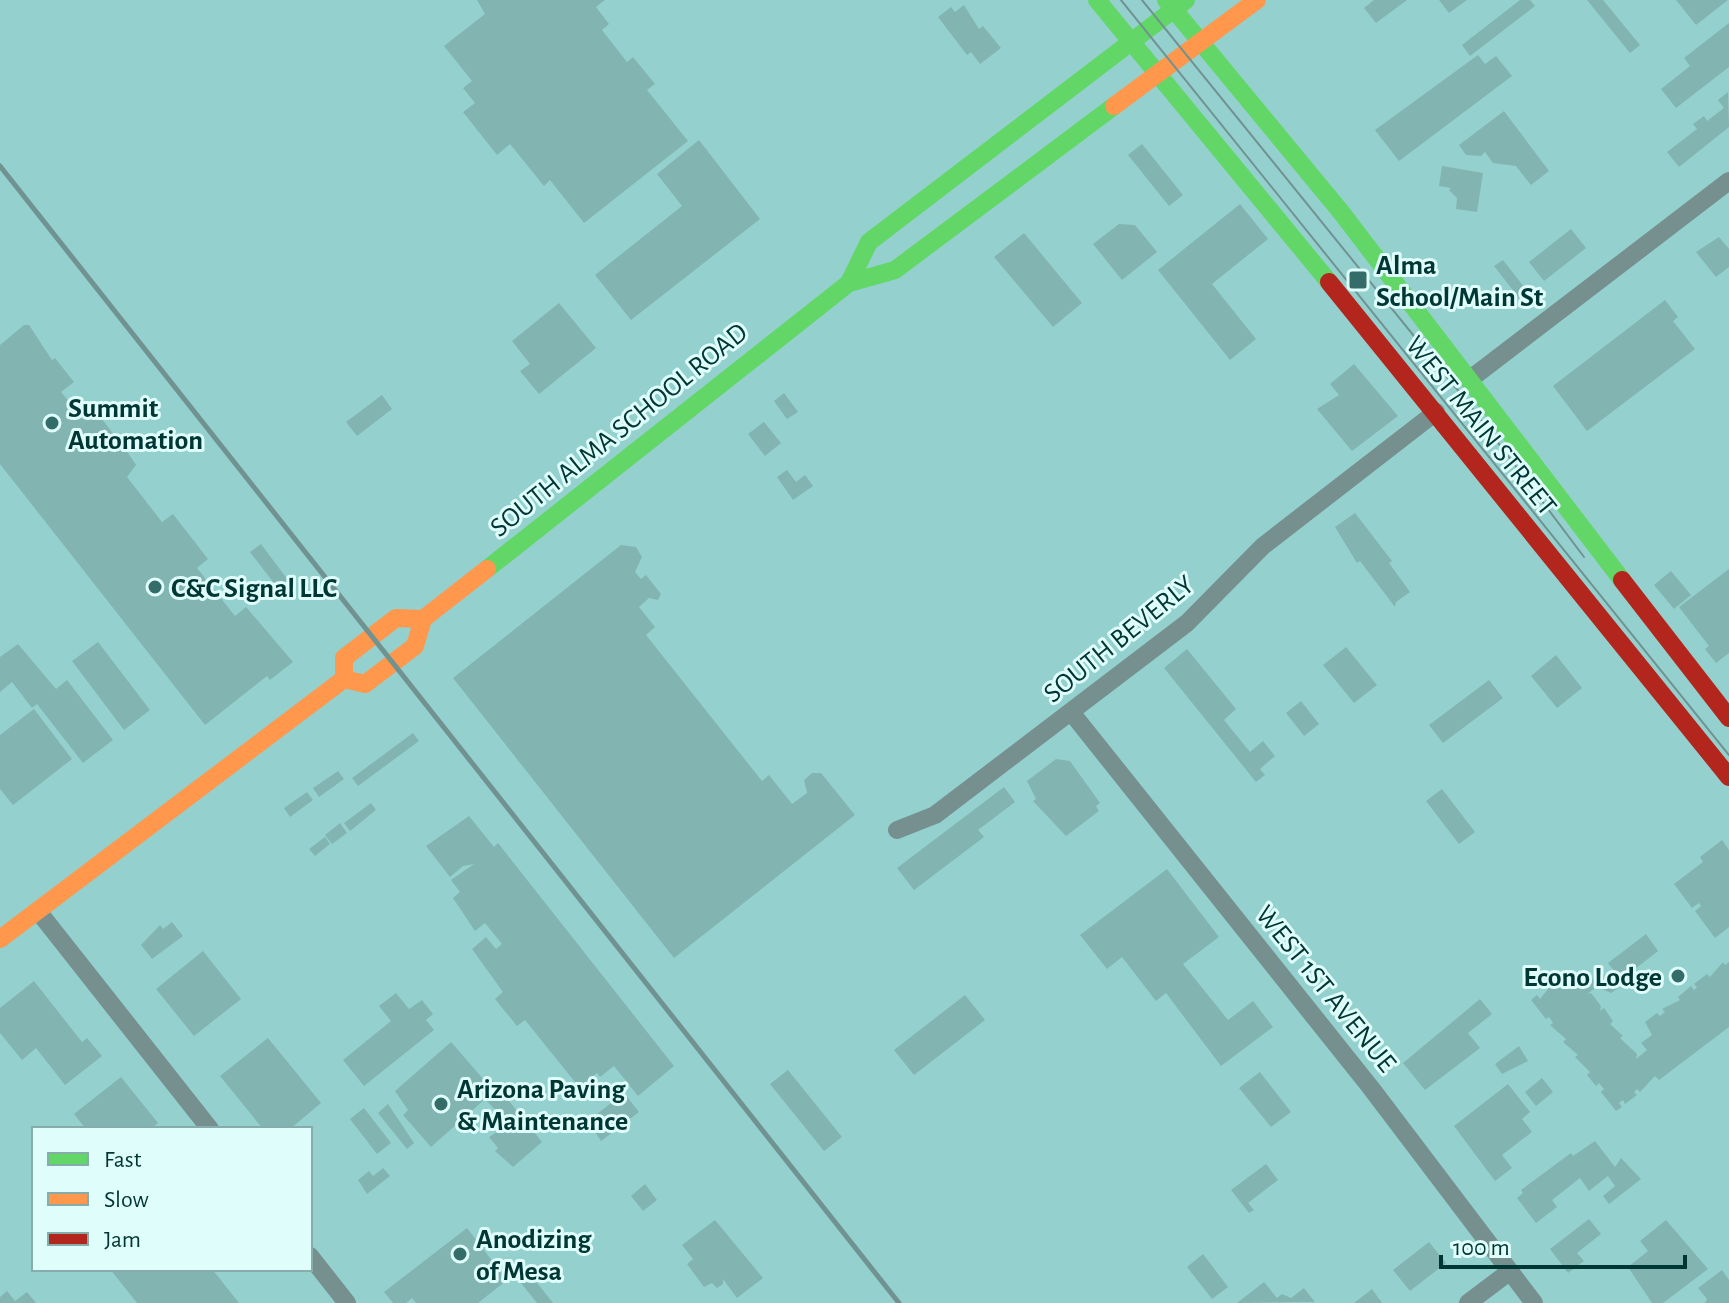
<svg xmlns="http://www.w3.org/2000/svg" width="1729" height="1303" font-family="'Alegreya Sans',sans-serif">
<style>
.building{fill:#82b4b1}
.lines{fill:none;stroke-linecap:round;stroke-linejoin:round}
.street{stroke:#75908e;stroke-width:18}
.fast{stroke:#63d668;stroke-width:18}
.slow{stroke:#ff974d;stroke-width:18}
.jam{stroke:#b3261e;stroke-width:18}
.tram{stroke:#709392;stroke-width:2}
.rail{stroke:#709392;stroke-width:5}
.poi-dot{fill:#346c6a;stroke:#dffdfb;stroke-width:3}
.labels{text-anchor:middle;stroke-width:6;stroke-linejoin:round;paint-order:stroke}
.poi-label{font-size:28px;font-weight:bold;fill:#003634;stroke:#dffdfb;text-anchor:start}
.street-label{font-size:28px;fill:#003634;stroke:#dffdfb}
</style>
<rect width="100%" height="100%" fill="#94d1ce"/>
<g class="building">
<polygon points="477,0 605,0 596,7 609,24 602,30 627,62 633,57 655,84 647,90 688,141 584,223 550,180 544,186 510,144 497,155 463,112 475,103 463,88 472,81 444,46 485,14"/>
<polygon points="1374,0 1407,0 1376,23 1364,8"/>
<polygon points="1439,0 1467,0 1449,13"/>
<polygon points="1520,0 1530,0 1535,6 1470,56 1462,45"/>
<polygon points="1587,0 1603,0 1640,45 1630,53"/>
<polygon points="1676,0 1728,0 1696,25"/>
<polygon points="964,5 979,29 983,26 1001,48 980,64 971,52 967,55 938,17 951,7 955,12"/>
<polygon points="1729,23 1729,67 1676,108 1661,89 1690,66 1684,58"/>
<polygon points="1478,55 1485,64 1496,56 1512,76 1399,161 1375,130"/>
<polygon points="1728,92 1729,127 1679,167 1667,152 1697,129 1693,124 1704,116 1707,121 1724,108 1718,100"/>
<polygon points="1504,111 1549,171 1531,185 1516,166 1493,163 1485,152 1481,156 1466,155 1459,145"/>
<polygon points="699,140 760,219 631,320 595,275 682,206 657,174"/>
<polygon points="1142,144 1183,195 1169,206 1128,155"/>
<polygon points="1442,166 1483,173 1477,212 1456,209 1457,198 1449,190 1451,188 1439,186"/>
<polygon points="1240,204 1268,239 1212,284 1256,339 1230,360 1158,270"/>
<polygon points="1119,224 1135,225 1157,252 1122,280 1093,244"/>
<polygon points="1571,229 1586,248 1544,281 1529,262"/>
<polygon points="1024,233 1082,303 1053,327 994,257"/>
<polygon points="1719,237 1729,249 1729,267 1716,277 1696,252"/>
<polygon points="1503,260 1528,292 1519,298 1494,266"/>
<polygon points="1665,300 1678,317 1673,321 1695,349 1587,431 1553,386"/>
<polygon points="559,303 596,348 539,394 520,371 530,364 512,341"/>
<polygon points="24,325 29,325 52,360 55,358 74,382 61,392 80,415 92,406 128,453 136,465 127,477 162,522 173,514 208,559 197,568 235,616 246,607 293,662 270,680 267,676 205,725 0,464 0,345"/>
<polygon points="1354,364 1398,416 1352,451 1317,409 1339,395 1330,384"/>
<polygon points="784,393 798,412 787,419 774,401"/>
<polygon points="382,395 392,409 357,436 346,422"/>
<polygon points="764,422 781,443 765,456 748,434"/>
<polygon points="787,470 796,482 805,475 813,486 793,500 777,477"/>
<polygon points="1355,513 1392,561 1389,563 1410,592 1396,602 1395,607 1360,561 1357,563 1335,527"/>
<polygon points="261,544 294,588 284,596 250,552"/>
<polygon points="621,545 636,547 642,557 635,572 641,579 646,575 661,594 658,600 649,598 639,607 655,627 646,635 762,781 769,775 792,804 807,793 804,780 812,773 821,773 855,815 674,958 453,678"/>
<polygon points="1729,569 1729,653 1716,663 1705,649 1709,646 1679,607"/>
<polygon points="1671,571 1691,595 1674,609 1654,585"/>
<polygon points="98,642 150,710 124,730 72,661"/>
<polygon points="18,644 56,689 67,680 113,740 83,763 37,704 32,708 12,682 0,692 0,657"/>
<polygon points="1346,647 1377,685 1354,703 1323,665"/>
<polygon points="1187,649 1236,709 1224,720 1250,752 1263,741 1275,756 1260,769 1265,775 1256,782 1164,668"/>
<polygon points="1556,655 1582,688 1557,708 1531,676"/>
<polygon points="1489,680 1503,698 1443,743 1429,725"/>
<polygon points="1301,701 1319,724 1304,736 1286,713"/>
<polygon points="34,709 72,759 13,805 0,789 0,735"/>
<polygon points="413,733 419,741 358,786 352,778"/>
<polygon points="1056,759 1070,761 1100,803 1096,806 1099,811 1066,836 1033,801 1036,799 1027,781"/>
<polygon points="338,771 344,779 319,797 313,788"/>
<polygon points="1004,787 1015,802 978,830 984,837 914,890 897,868"/>
<polygon points="1442,789 1475,832 1459,844 1426,801"/>
<polygon points="307,792 313,800 290,817 284,808"/>
<polygon points="371,803 376,810 350,831 344,823"/>
<polygon points="469,816 494,847 498,843 674,1066 638,1096 614,1066 600,1077 597,1073 579,1087 525,1020 517,1026 495,999 503,992 472,949 486,937 496,949 502,944 485,923 475,931 453,898 460,892 451,880 474,864 463,866 450,877 426,846"/>
<polygon points="340,823 347,833 332,844 325,835"/>
<polygon points="325,837 330,844 315,856 309,849"/>
<polygon points="1722,840 1729,850 1729,927 1715,938 1695,911 1701,906 1699,903 1692,908 1674,884 1703,862 1700,857"/>
<polygon points="1167,869 1219,937 1183,964 1228,1020 1253,1001 1273,1027 1221,1066 1166,993 1156,1001 1122,957 1107,969 1080,935"/>
<polygon points="172,922 183,936 152,959 141,945 160,925 163,929"/>
<polygon points="1646,934 1658,951 1621,980 1608,963"/>
<polygon points="203,951 241,999 194,1036 156,989"/>
<polygon points="1723,962 1725,965 1729,962 1729,1027 1659,1080 1655,1076 1640,1092 1637,1089 1634,1092 1637,1095 1625,1104 1623,1100 1619,1103 1622,1107 1616,1111 1601,1092 1604,1089 1599,1083 1596,1086 1587,1075 1590,1072 1575,1057 1578,1055 1563,1042 1566,1039 1550,1025 1553,1023 1549,1017 1546,1019 1531,1000 1537,995 1540,999 1552,984 1554,987 1558,984 1556,981 1568,972 1580,984 1591,976 1598,986 1587,994 1591,993 1601,1006 1600,1011 1604,1008 1613,1021 1610,1024 1623,1036 1620,1038 1637,1054 1636,1059 1647,1050 1641,1043 1652,1035 1645,1022 1657,1013 1660,1016 1665,1012 1662,1009 1680,1000 1678,997 1691,986 1694,990 1697,987 1694,984 1707,974 1710,977"/>
<polygon points="1608,972 1618,976 1620,987 1611,993 1602,989 1600,978"/>
<polygon points="34,981 82,1042 87,1038 102,1056 65,1085 36,1048 22,1060 0,1033 0,1008"/>
<polygon points="396,993 409,1009 422,1000 433,1014 426,1020 434,1030 364,1086 343,1060 391,1021 379,1006"/>
<polygon points="965,995 985,1020 914,1075 894,1050"/>
<polygon points="1480,999 1492,1014 1468,1033 1480,1048 1425,1090 1403,1063"/>
<polygon points="268,1038 321,1103 290,1129 263,1129 220,1076"/>
<polygon points="451,1042 484,1080 489,1076 542,1142 513,1167 495,1151 498,1148 489,1137 503,1128 493,1117 498,1113 485,1099 431,1147 403,1115 408,1110 395,1091"/>
<polygon points="1519,1046 1528,1061 1502,1074 1495,1064"/>
<polygon points="788,1070 842,1137 824,1151 770,1084"/>
<polygon points="1260,1072 1291,1112 1271,1127 1239,1088"/>
<polygon points="121,1077 158,1123 151,1129 86,1129 74,1114"/>
<polygon points="1542,1078 1553,1092 1536,1106 1525,1092"/>
<polygon points="1508,1084 1530,1112 1522,1119 1532,1132 1502,1155 1512,1168 1495,1181 1454,1126"/>
<polygon points="624,1093 639,1112 601,1141 588,1121"/>
<polygon points="388,1104 414,1143 407,1149 378,1113"/>
<polygon points="364,1108 391,1143 377,1154 350,1119"/>
<polygon points="1595,1141 1615,1167 1621,1158 1641,1179 1609,1204 1603,1196 1615,1186 1608,1176 1589,1191 1580,1178 1552,1200 1557,1207 1536,1223 1517,1198 1523,1193 1521,1190 1571,1153 1573,1156"/>
<polygon points="1266,1164 1278,1180 1248,1203 1254,1210 1249,1213 1231,1190"/>
<polygon points="383,1168 390,1176 367,1194 358,1180 369,1171 373,1176"/>
<polygon points="645,1184 657,1200 643,1211 631,1196"/>
<polygon points="1589,1219 1601,1234 1577,1253 1584,1261 1568,1273 1550,1249"/>
<polygon points="715,1220 763,1278 737,1298 723,1279 723,1284 717,1288 712,1283 704,1287 687,1264 693,1259 682,1245"/>
<polygon points="1666,1220 1708,1269 1663,1303 1652,1303 1628,1267 1648,1251 1640,1241"/>
<polygon points="467,1228 507,1280 478,1303 416,1303 412,1298 406,1303 393,1303 384,1292"/>
<polygon points="1429,1242 1446,1263 1410,1291 1393,1270"/>
<polygon points="1203,1254 1228,1287 1212,1299 1187,1267"/>
<polygon points="110,1269 212,1269 239,1303 137,1303"/>
<polygon points="527,1270 553,1303 537,1303 517,1278"/>
<polygon points="1722,1270 1729,1280 1729,1303 1705,1303 1707,1299 1698,1288"/>
<polygon points="1264,1282 1277,1298 1282,1294 1291,1298 1304,1288 1315,1302 1237,1303"/>
<polygon points="1372,1289 1382,1303 1354,1303"/>
<polygon points="7,1291 15,1301 27,1292 36,1303 0,1303 0,1297"/>
</g>
<g class="lines">
<g class="street">
<polyline points="1469,380 1729,181"/>
<polyline points="1071,712 1371,1088 1534,1303"/>
<polyline points="897,830 935,815 1187,623 1263,546 1436,412"/>
<polyline points="38,911 210,1129"/>
<polyline points="310,1256 347,1303"/>
<polyline points="1468,1303 1509,1272"/>
</g>
<g class="fast">
<polyline points="1097,0 1329,282"/>
<polyline points="1166,0 1341,212 1622,580"/>
<polyline points="849,283 869,242 1186,0"/>
<polyline points="487,569 849,283 895,270 1114,106"/>
</g>
<g class="slow">
<polyline points="1114,106 1257,0"/>
<polyline points="344,679 344,658 396,618 423,619"/>
<polyline points="0,939 344,679 365,684 415,646 423,619 487,569"/>
</g>
<g class="jam">
<polyline points="1329,282 1729,777"/>
<polyline points="1622,580 1729,718"/>
</g>
<g class="tram">
<polyline points="1121,0 1729,755"/>
<polyline points="1142,0 1469,404 1584,557"/>
</g>
<polyline class="rail" points="0,166 899,1303"/>
</g>
<g class="poi-dot">
<rect x="1348" y="270" width="20" height="20" rx="4"/>
<circle cx="52" cy="423" r="8"/>
<circle cx="155" cy="587" r="8"/>
<circle cx="1678" cy="976" r="8"/>
<circle cx="441" cy="1104" r="8"/>
<circle cx="460" cy="1254" r="8"/>
</g>
<g class="labels">
<g class="poi-label">
<text x="1376" y="274">Alma<tspan x="1376" dy="32">School/Main St</tspan></text>
<text x="68" y="417">Summit<tspan x="68" dy="32">Automation</tspan></text>
<text x="171" y="597">C&amp;C Signal LLC</text>
<text x="1662" y="986" text-anchor="end">Econo Lodge</text>
<text x="457" y="1098">Arizona Paving<tspan x="457" dy="32">&amp; Maintenance</tspan></text>
<text x="476" y="1248">Anodizing<tspan x="476" dy="32">of Mesa</tspan></text>
</g>
<g class="street-label">
<text transform="translate(1482 425) rotate(51)" y="10">WEST MAIN STREET</text>
<text transform="translate(618 429) rotate(-39)" y="10">SOUTH ALMA SCHOOL ROAD</text>
<text transform="translate(1118 638) rotate(-39)" y="10">SOUTH BEVERLY</text>
<text transform="translate(1327 988) rotate(51)" y="10">WEST 1ST AVENUE</text>
</g>
</g>
<rect x="32" y="1127" width="280" height="144" fill="#dffdfb" stroke="#86adab" stroke-width="2"/>
<rect x="48" y="1153" width="40" height="12" fill="#63d668" stroke="#86adab" stroke-width="2"/>
<text x="104" y="1167" font-size="24" fill="#003634">Fast</text>
<rect x="48" y="1193" width="40" height="12" fill="#ff974d" stroke="#86adab" stroke-width="2"/>
<text x="104" y="1207" font-size="24" fill="#003634">Slow</text>
<rect x="48" y="1233" width="40" height="12" fill="#b3261e" stroke="#86adab" stroke-width="2"/>
<text x="104" y="1247" font-size="24" fill="#003634">Jam</text>
<path d="M1441 1255v12h244v-12" fill="none" stroke="#003634" stroke-width="4"/>
<text x="1453" y="1255" font-size="24" fill="#003634" stroke="#dffdfb" stroke-width="6" paint-order="stroke">100 m</text>
</svg>
